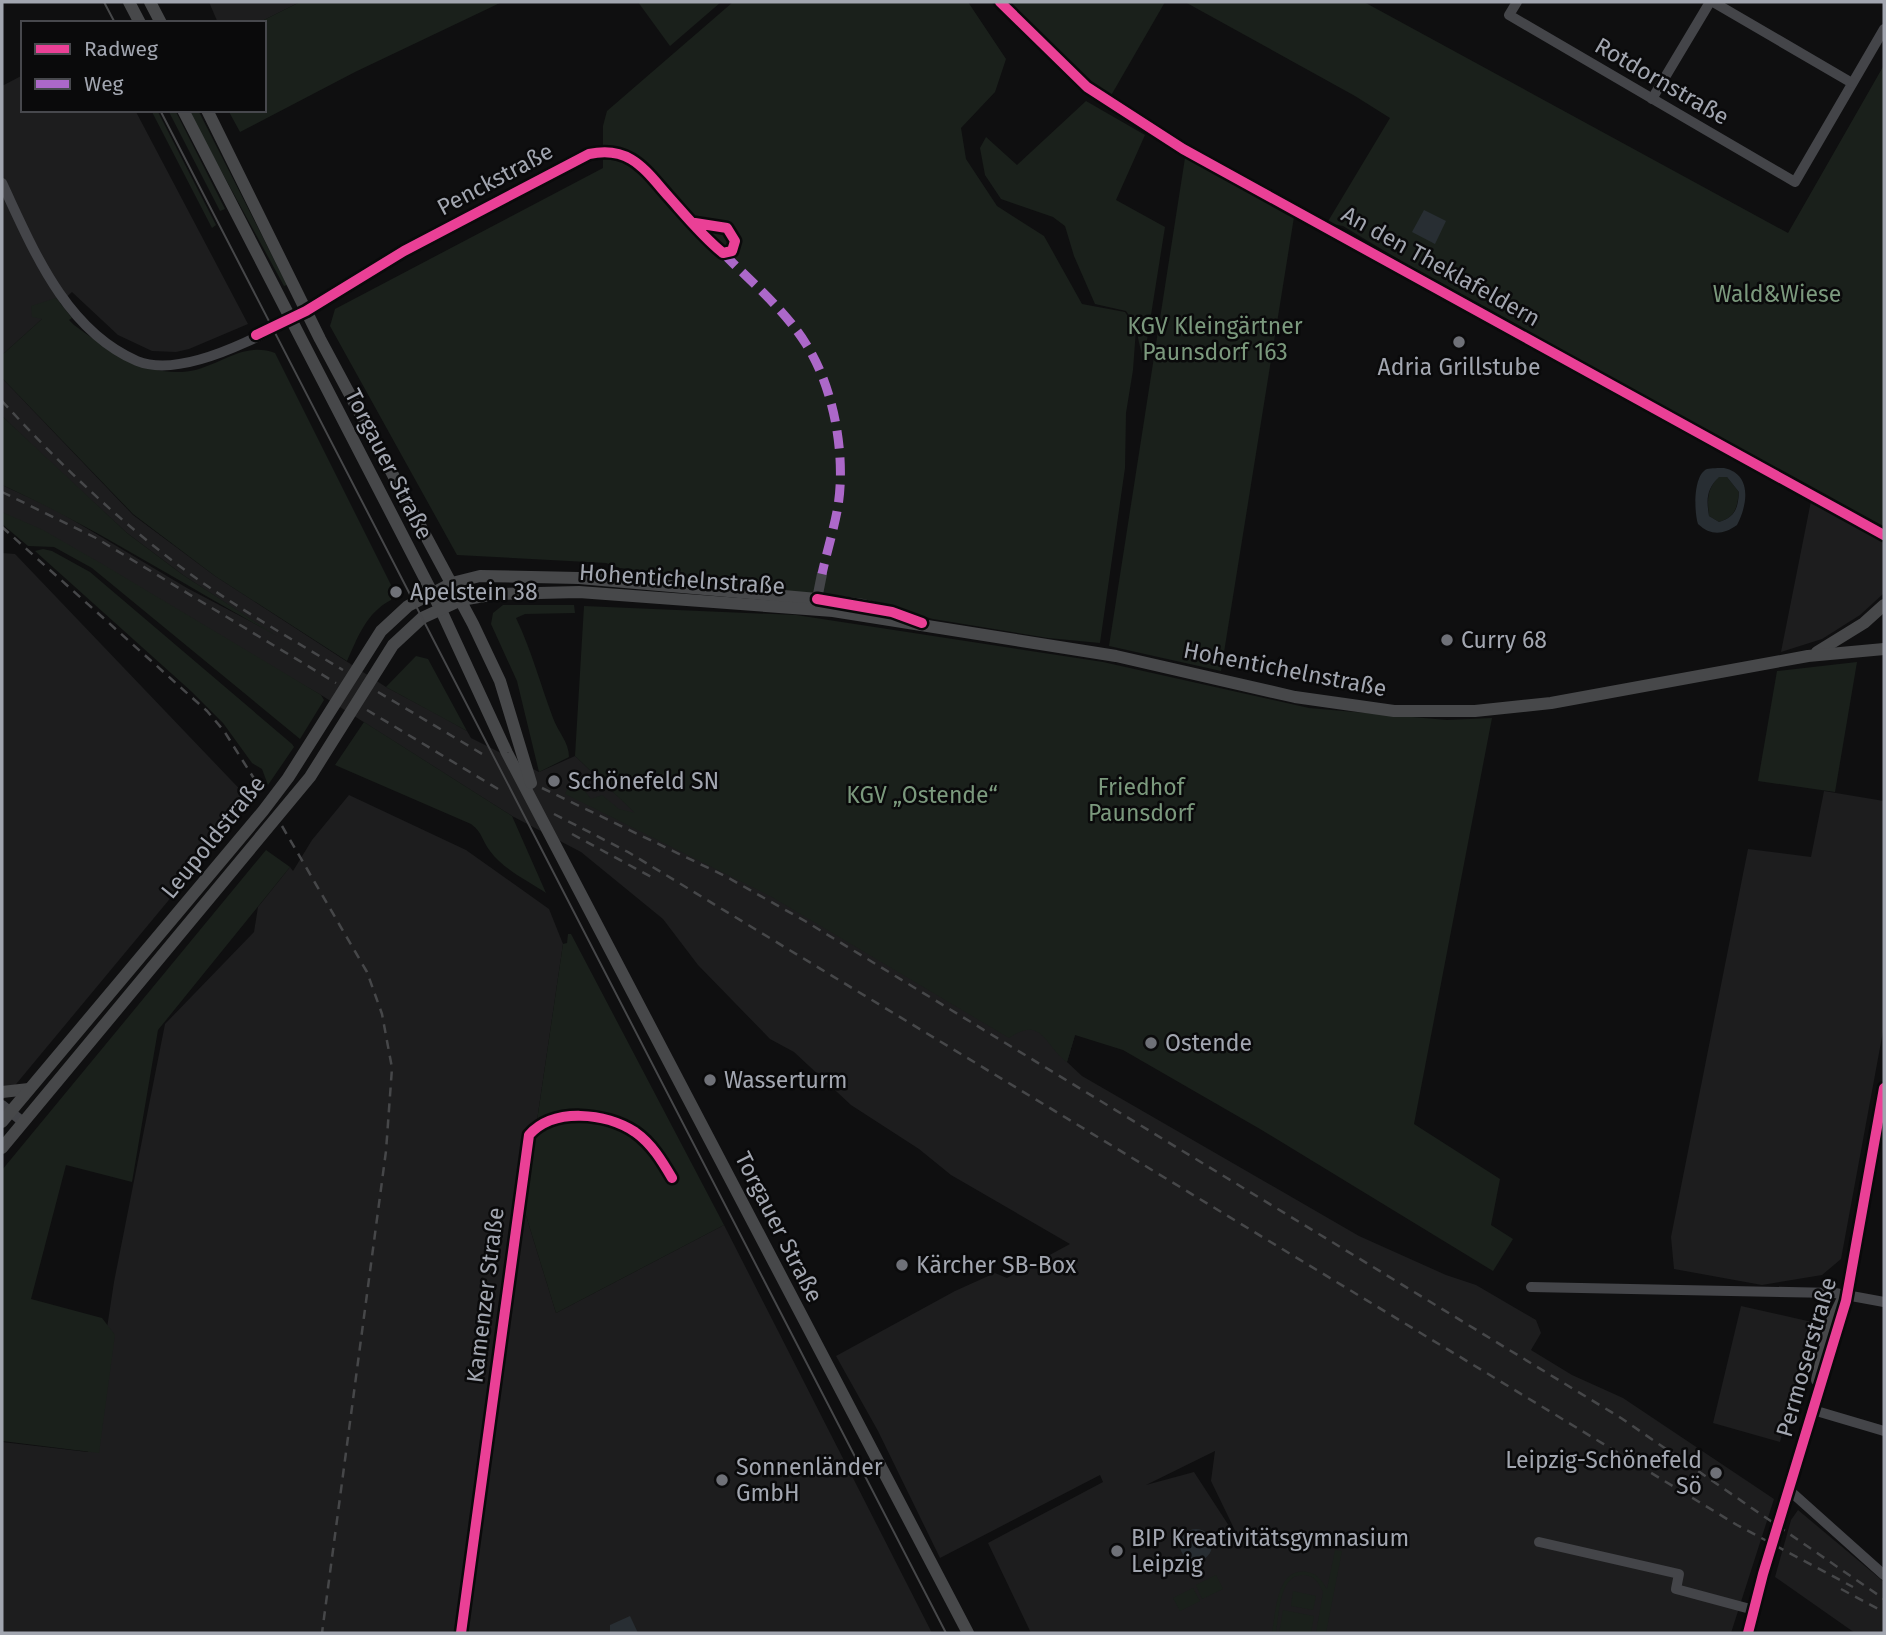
<svg xmlns="http://www.w3.org/2000/svg" width="1886" height="1635" font-family="'Fira Sans',sans-serif">
<style>
.built{fill:#1d1d1e;fill-rule:evenodd}
.green{fill:#1a201b}
.water{fill:#282e33;fill-rule:evenodd}
.lines{fill:none;stroke-linecap:round;stroke-linejoin:round}
.minor{stroke:#444549;stroke-width:10}
.major{stroke:#47484a;stroke-width:12}
.tram{stroke:#464749;stroke-width:2}
.rail{stroke:#464749;stroke-width:2.5;stroke-dasharray:9 7;stroke-linecap:butt}
.quiet{stroke:#ac68c9;stroke-width:9;stroke-dasharray:18 9;stroke-linecap:butt}
.cycleway-casing{stroke:#0a0a0b;stroke-width:15}
.cycleway{stroke:#ea4096;stroke-width:10}
.poi-dot{fill:#6f7178;stroke:#0a0a0b;stroke-width:2.5}
.labels{text-anchor:middle;stroke-width:5;stroke-linejoin:round;paint-order:stroke}
.street-label{font-size:23px;fill:#a2a6b0;stroke:#0a0a0b}
.park-label{font-size:23px;fill:#7b997d;stroke:#0a0a0b}
.poi-label{font-size:23px;fill:#a2a6b0;stroke:#0a0a0b;text-anchor:start}
</style>
<rect width="100%" height="100%" fill="#0f0f10"/>
<g class="built">
<polygon points="209,2 300,2 258,23 218,23"/>
<polygon points="23,75 23,110 135,110 248,324 189,349 176,352 152,351 118,335 72,292 2,355 2,86"/>
<path d="M2 378 133 515 215 576 386 687 442 717 467 731 471 738 539 772 575 756 638 815 1075 1035 1067 1062 1082 1076 1359 1236 1446 1275 1476 1285 1536 1320 1541 1333 1531 1350 1572 1375 1623 1398 1774 1499 1731 1633H1031L988 1543 1103 1482 1100 1475 940 1558 878 1431 836 1356 955 1291 995 1273 1007 1278 1070 1244 951 1175 919 1149 851 1105 794 1052 770 1039 698 965 663 919 581 852 512 816 321 695 2 512V485L56 510 187 588 265 629 183 575 127 533 42 455 2 416ZM1215 1451 1211 1481 1244 1549 1194 1472 1146 1485Z"/>
<polygon points="1811,501 1884,542 1884,593 1860,615 1822,639 1781,652"/>
<polygon points="2,553 15,554 251,801 2,1101"/>
<polygon points="1824,791 1884,801 1884,1026 1841,1259 1822,1275 1762,1285 1674,1269 1671,1237 1748,849 1811,857"/>
<polygon points="349,795 466,850 549,909 563,944 524,1209 556,1313 724,1225 932,1633 2,1633 2,1442 88,1452 114,1282 165,1024 254,932 258,907 290,867 293,871 312,840"/>
<polygon points="1741,1306 1812,1322 1780,1442 1713,1423"/>
<polygon points="1798,1510 1884,1582 1884,1633 1855,1633 1775,1577 1791,1520"/>
</g>
<g class="green">
<polygon points="300,2 502,2 355,72 240,132 228,110 264,110 264,23 258,23"/>
<polygon points="638,2 721,2 670,46"/>
<polygon points="733,2 968,2 1006,59 995,92 961,128 966,159 997,206 1044,236 1082,304 1125,312 1136,329 1133,370 1126,413 1125,468 1100,643 1048,638 933,619 870,602 620,568 606,563 457,555 330,326 335,309 603,168 603,126 607,111"/>
<polygon points="1007,2 1165,2 1109,99"/>
<polygon points="1185,2 1364,2 1788,233 1884,65 1884,527 1428,277 1343,226 1327,223 1390,118 1355,96"/>
<path d="M1086 101 1145 135 1116 200 1165 227 1144 359C1136 338 1140 330 1126 311L1095 304 1074 256 1065 226 1053 217 1001 199 985 175 980 148 986 137 1017 165Z"/>
<polygon points="151,110 157,110 216,225 212,228"/>
<polygon points="168,110 175,110 225,209 220,211"/>
<polygon points="188,110 198,110 287,285 284,286"/>
<polygon points="1185,158 1294,217 1221,671 1109,646"/>
<path d="M56 298 72 318 69 320 74 325C106 348 141 374 182 372 215 371 241 340 275 353L392 587 391 600C366 613 358 637 347 661L215 576 133 514 2 378V355L42 319 32 317 31 306Z"/>
<path d="M2 416 127 533 183 575 277 636C185 586 97 528 2 485Z"/>
<path d="M1719 476 1727 477 1739 492C1737 507 1736 517 1719 522L1709 516C1707 498 1707 490 1719 476Z"/>
<polygon points="2,512 43,530 104,565 321,695 324,700 300,739 92,568 54,547 28,546 2,524"/>
<polygon points="43,549 52,551 90,572 292,744 294,747 268,785 262,769 252,763 223,723 192,692 35,551"/>
<path d="M503 605H574L575 613 525 614 516 618C532 652 540 683 553 718 558 732 569 742 569 757L539 772 517 681 491 624 493 613Z"/>
<path d="M584 606 796 615 1103 662 1309 708 1447 720 1492 718 1414 1124 1500 1179 1491 1225 1513 1239 1493 1271 1260 1129 1123 1050 1075 1035 1067 1062C1044 1045 1042 1015 1009 1038L770 896 565 794 570 784 582 787 591 799 602 795 619 809 635 813 575 756Z"/>
<polygon points="416,656 428,659 467,731 386,687"/>
<polygon points="1857,662 1835,792 1758,781 1777,671"/>
<path d="M364 722 512 816 546 893C528 881 503 869 490 851 482 841 483 833 471 824L335 765Z"/>
<polygon points="266,850 290,867 158,1030 132,1182 66,1165 31,1299 102,1318 115,1335 99,1453 2,1441 2,1170"/>
<polygon points="568,934 571,934 724,1225 556,1313 524,1209 563,944 567,943"/>
<path d="M1335 1550 1342 1551 1326 1633H1316L1323 1592C1319 1583 1314 1574 1302 1575 1279 1575 1279 1616 1276 1633H1272C1276 1613 1276 1567 1307 1572 1317 1573 1322 1581 1327 1589Z"/>
<polygon points="1216,1575 1223,1589 1202,1599 1196,1585"/>
<polygon points="1193,1588 1200,1601 1180,1611 1173,1598"/>
<polygon points="1293,1591 1316,1596 1313,1610 1291,1606"/>
<polygon points="1283,1610 1314,1616 1311,1633 1279,1633"/>
</g>
<g class="water">
<polygon points="1424,210 1446,221 1435,244 1412,232"/>
<path d="M1724 468C1752 474 1748 504 1737 525 1723 535 1711 536 1698 524 1694 512 1693 475 1707 469 1711 468 1719 468 1724 468ZM1719 477H1727L1739 492C1738 507 1736 517 1719 522L1709 516C1706 498 1707 489 1719 477Z"/>
<circle cx="1196" cy="1545" r="16"/>
<polygon points="630,1616 638,1633 610,1633 610,1625"/>
</g>
<g class="lines">
<g class="minor">
<polyline points="1000,2 1087,87 1183,149 1884,535"/>
<polyline points="1517,2 1509,15 1795,182 1884,29"/>
<polyline points="1713,2 1852,83"/>
<polyline points="1652,99 1710,2"/>
<path d="M2 183C33 249 65 330 137 361 200 387 333 293 387 261 420 241 456 224 490 206 523 188 555 169 589 154 630 145 645 170 669 197 686 216 703 237 723 253L732 251 735 241 727 228 695 223"/>
<polyline points="817,599 822,574"/>
<polyline points="2,1105 23,1122"/>
<polyline points="1531,1287 1835,1293 1884,1302"/>
<polyline points="1813,1410 1884,1431"/>
<polyline points="1789,1490 1884,1575"/>
<polyline points="1539,1542 1679,1574 1676,1589 1754,1610"/>
<path d="M461 1633 529 1135C554 1107 606 1113 635 1132 652 1144 662 1161 672 1178"/>
</g>
<g class="major">
<polyline points="129,2 140,23"/>
<polyline points="150,2 161,23"/>
<polyline points="183,110 440,608 507,753 968,1633"/>
<polyline points="207,110 320,339 473,624 500,681 531,783"/>
<polyline points="1817,652 1864,623 1884,605"/>
<polyline points="2,1092 29,1089"/>
<polyline points="2,1122 263,811 288,778 381,631 408,606 452,583 480,576 579,578 817,599 863,605 899,614"/>
<polyline points="2,1148 310,777 393,645 422,618 461,600 496,594 579,592 833,611 1116,656 1295,697 1394,711 1475,711 1551,703 1808,656 1884,649"/>
<polyline points="1817,1380 1830,1325 1844,1296"/>
<polyline points="1748,1633 1763,1574 1846,1301 1884,1088"/>
</g>
<g class="tram">
<polyline points="104,2 115,23"/>
<polyline points="160,110 946,1633"/>
</g>
<g class="rail">
<path d="M2 401C62 467 130 532 203 583 248 614 296 642 343 670"/>
<polyline points="2,492 96,538 336,683"/>
<polyline points="2,527 207,711 224,731 260,788"/>
<polyline points="378,692 484,755"/>
<polyline points="367,710 503,792"/>
<polyline points="542,788 725,876 805,921 1621,1418 1884,1599"/>
<polyline points="554,814 628,852 1737,1525 1853,1587"/>
<polyline points="282,826 367,972 382,1014 392,1068 386,1151 322,1633"/>
<polyline points="572,834 655,879"/>
<polyline points="1841,1589 1884,1612"/>
</g>
<path class="quiet" d="M723 253C751 282 785 310 806 344 834 388 846 455 838 506 834 529 827 551 822 574"/>
<defs>
<g id="cycleway">
<polyline points="1000,2 1087,87 1183,149 1884,535"/>
<path d="M256 335 306 311 404 251 589 154C630 145 645 170 669 197 686 216 703 237 723 253L732 251 735 241 727 228 695 223"/>
<polyline points="817,599 892,612 922,623"/>
<path d="M461 1633 529 1135C554 1107 606 1113 635 1132 652 1144 662 1161 672 1178"/>
<polyline points="1748,1633 1763,1574 1846,1301 1884,1088"/>
</g>
</defs>
<use href="#cycleway" class="cycleway-casing"/>
<use href="#cycleway" class="cycleway"/>
</g>
<g class="poi-dot">
<circle cx="1459" cy="342" r="7"/>
<circle cx="396" cy="592" r="7"/>
<circle cx="1447" cy="640" r="7"/>
<circle cx="554" cy="781" r="7"/>
<circle cx="1151" cy="1043" r="7"/>
<circle cx="710" cy="1080" r="7"/>
<circle cx="902" cy="1265" r="7"/>
<circle cx="1716" cy="1473" r="7"/>
<circle cx="722" cy="1480" r="7"/>
<circle cx="1117" cy="1551" r="7"/>
</g>
<g class="labels">
<g class="street-label">
<text transform="translate(1662 81) rotate(30)" y="8">Rotdornstraße</text>
<text transform="translate(495 179) rotate(-28)" y="8">Penckstraße</text>
<text transform="translate(1441 266) rotate(29)" y="8">An den Theklafeldern</text>
<text transform="translate(389 464) rotate(63)" y="8">Torgauer Straße</text>
<text transform="translate(682 579) rotate(4)" y="8">Hohentichelnstraße</text>
<text transform="translate(1285 669) rotate(11)" y="8">Hohentichelnstraße</text>
<text transform="translate(213 837) rotate(-51)" y="8">Leupoldstraße</text>
<text transform="translate(779 1227) rotate(63)" y="8">Torgauer Straße</text>
<text transform="translate(485 1295) rotate(-83)" y="8">Kamenzer Straße</text>
<text transform="translate(1806 1357) rotate(-74)" y="8">Permoserstraße</text>
</g>
<g class="park-label">
<text x="1777" y="302">Wald&amp;Wiese</text>
<text x="1215" y="334">KGV Kleingärtner<tspan x="1215" dy="26">Paunsdorf 163</tspan></text>
<text x="1141" y="795">Friedhof<tspan x="1141" dy="26">Paunsdorf</tspan></text>
<text x="922" y="803">KGV „Ostende“</text>
</g>
<g class="poi-label">
<text x="1459" y="375" text-anchor="middle">Adria Grillstube</text>
<text x="410" y="600">Apelstein 38</text>
<text x="1461" y="648">Curry 68</text>
<text x="568" y="789">Schönefeld SN</text>
<text x="1165" y="1051">Ostende</text>
<text x="724" y="1088">Wasserturm</text>
<text x="916" y="1273">Kärcher SB-Box</text>
<text x="1702" y="1468" text-anchor="end">Leipzig-Schönefeld<tspan x="1702" dy="26">Sö</tspan></text>
<text x="736" y="1475">Sonnenländer<tspan x="736" dy="26">GmbH</tspan></text>
<text x="1131" y="1546">BIP Kreativitätsgymnasium<tspan x="1131" dy="26">Leipzig</tspan></text>
</g>
</g>
<rect width="1886" height="1635" fill="none" stroke="#a2a6b0" stroke-width="7"/>
<rect x="21" y="21" width="245" height="91" fill="#0a0a0b" stroke="#47484d" stroke-width="2"/>
<rect x="35" y="44" width="35" height="10" fill="#ea4096" stroke="#47484d" stroke-width="2"/>
<text x="84" y="56" font-size="21" fill="#a2a6b0">Radweg</text>
<rect x="35" y="79" width="35" height="10" fill="#ac68c9" stroke="#47484d" stroke-width="2"/>
<text x="84" y="91" font-size="21" fill="#a2a6b0">Weg</text>
</svg>
